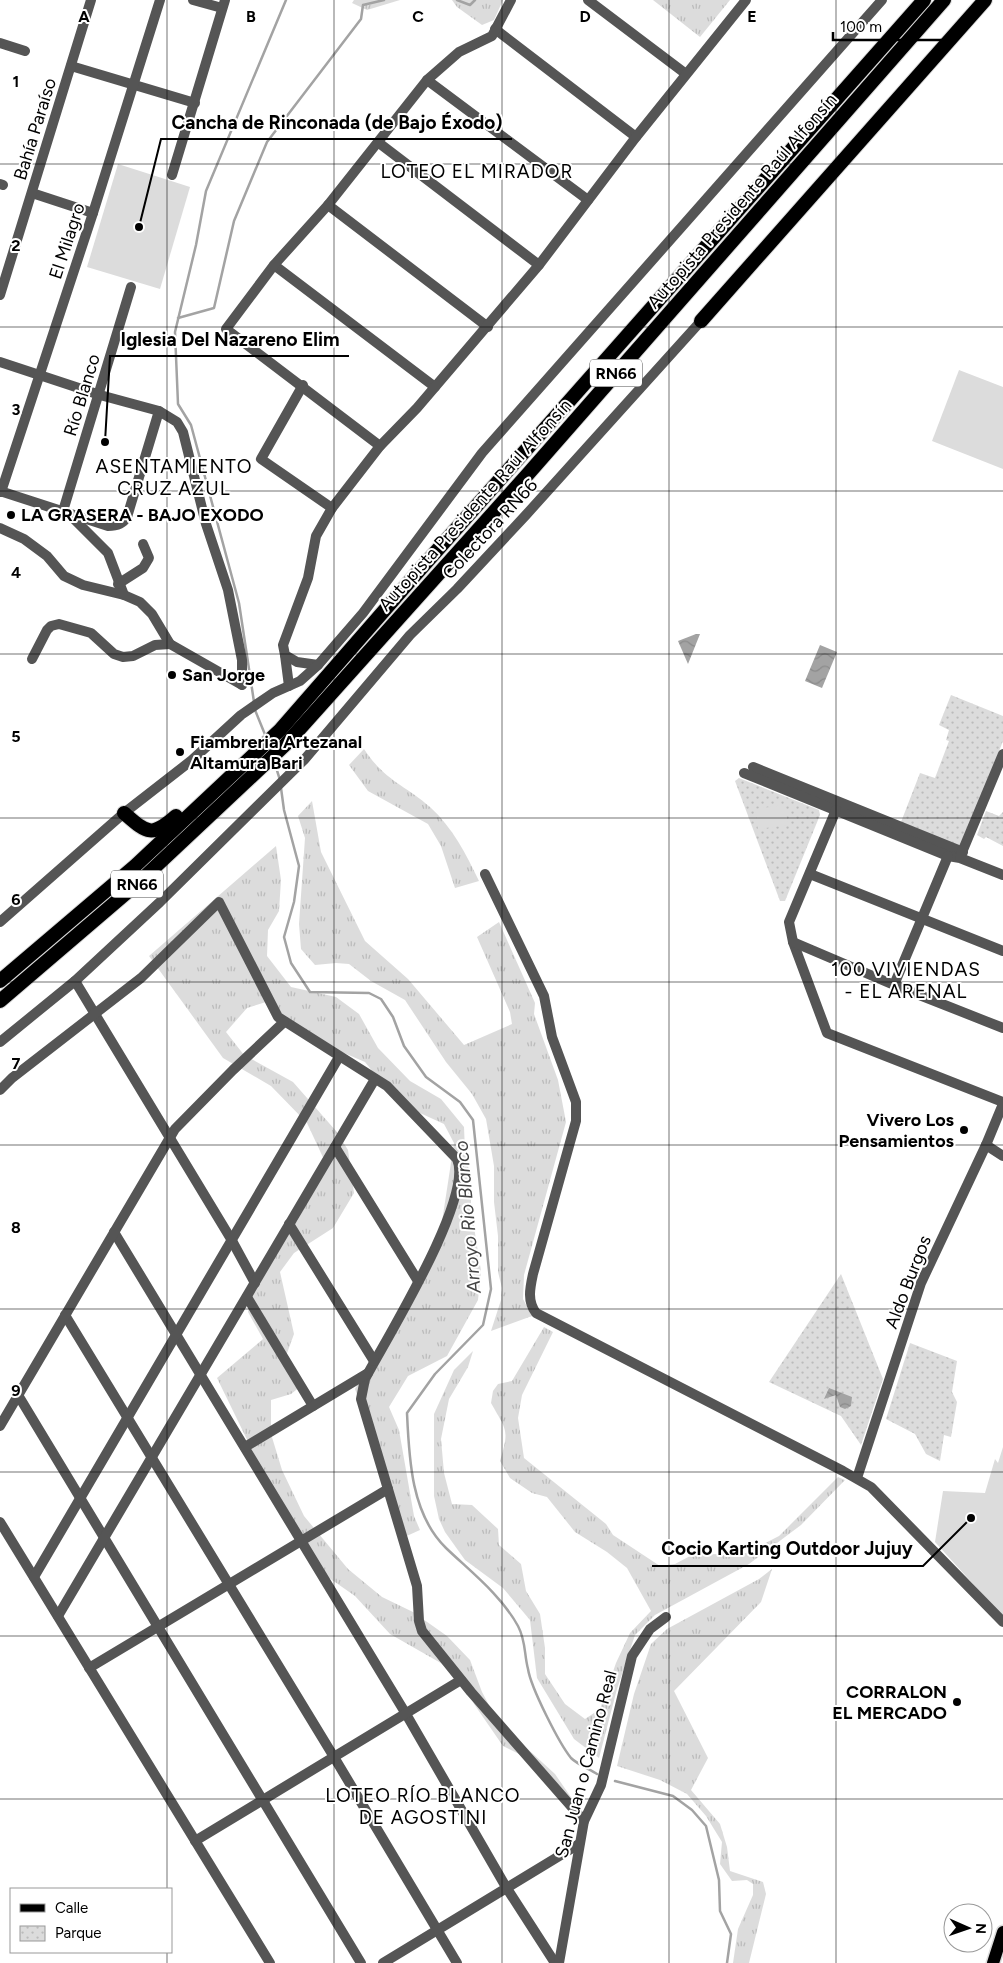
<svg xmlns="http://www.w3.org/2000/svg" width="1003" height="1963" font-family="Figtree,sans-serif">
<style>
.grass{fill:url(#grass-tufts)}
.park{fill:url(#park-dots)}
.pitch{fill:#dcdcdc}
.water{fill:url(#water-waves)}
.lines{fill:none;stroke-linecap:round;stroke-linejoin:round}
.stream{stroke:#a3a3a3;stroke-width:2.5}
.major-casing{stroke:#dbdbdb;stroke-width:15}
.highway-casing{stroke:#dbdbdb;stroke-width:16}
.minor{stroke:#555;stroke-width:10}
.major{stroke:#000;stroke-width:12}
.highway{stroke:#000;stroke-width:14}
.grid{fill:none;stroke:#000;stroke-width:1;stroke-opacity:0.55}
.poi-dot{fill:#000;stroke:#fff;stroke-width:2}
.labels{text-anchor:middle;stroke-width:4;stroke-linejoin:round;paint-order:stroke}
.shield{fill:#fff;stroke:#4c4c4c;stroke-width:1}
.shield-label{font-size:16px;font-weight:bold;fill:#000}
.street-label{font-size:18px;fill:#000;stroke:#fff}
.poi-label{font-size:18px;font-weight:bold;fill:#000;stroke:#fff;text-anchor:start}
.neighbourhood-label{font-size:19px;letter-spacing:1px;fill:#000;stroke:#fff}
.water-label{font-size:19px;font-style:italic;fill:#444;stroke:#fff}
.grid-label{font-size:16px;text-anchor:middle;font-weight:bold;fill:#000;stroke:#fff;stroke-width:4;stroke-linejoin:round;paint-order:stroke}
.leader{fill:none;stroke:#000;stroke-width:2}
.callout-dot{fill:#000;stroke:#fff;stroke-width:2}
.callout-label{font-size:19px;text-anchor:middle;font-weight:bold;fill:#000;stroke:#fff;stroke-width:4;stroke-linejoin:round;paint-order:stroke}
</style>
<defs>
<pattern id="grass-tufts" width="24" height="20" patternUnits="userSpaceOnUse" patternTransform="scale(1.25)"><rect width="24" height="20" fill="#dcdcdc"/><path d="M3 7l-1-3M5 7V3M7 7l1-3M15 17l-1-3M17 17v-4M19 17l1-3" fill="none" stroke="#bbb"/></pattern>
<pattern id="park-dots" width="8" height="8" patternUnits="userSpaceOnUse" patternTransform="scale(1.25)"><rect width="8" height="8" fill="#dcdcdc"/><path d="M2 2h.1M6 6h.1" fill="none" stroke="#bbb" stroke-width="1.8" stroke-linecap="round"/></pattern>
<pattern id="water-waves" width="16" height="10" patternUnits="userSpaceOnUse" patternTransform="scale(1.25)"><rect width="16" height="10" fill="#a3a3a3"/><path d="M0 5q4-4 8 0t8 0" fill="none" stroke="#8b8b8b"/></pattern>
</defs>
<rect width="100%" height="100%" fill="#fff"/>
<g class="grass">
<polygon points="354,0 400,0 367,10 352,3"/>
<polygon points="452,0 503,0 494,20 482,25 457,7"/>
<polygon points="653,0 730,0 700,37"/>
<path d="M364 749C385 781 405 785 430 807 453 828 466 854 479 881L455 888 441 846 428 824 368 791 349 765Z"/>
<polygon points="312,801 321,852 365,941 408,979 464,1045 512,1024 510,1012 477,937 499,922 535,1003 534,1014 558,1080 566,1122 524,1275 523,1299 532,1316 491,1331 501,1300 502,1288 498,1272 498,1236 494,1202 494,1166 486,1119 472,1094 446,1062 405,1000 371,981 349,964 336,963 315,965 301,949 299,924 305,838 298,816"/>
<polygon points="276,846 281,880 279,911 268,930 267,956 291,987 336,997 359,1014 378,1048 410,1081 441,1099 464,1127 465,1151 471,1180 471,1208 481,1271 478,1300 447,1356 408,1376 389,1407 399,1430 414,1516 420,1530 400,1539 403,1526 355,1389 438,1248 454,1143 444,1124 398,1103 365,1062 316,1041 266,1002 247,1008 226,1032 244,1055 293,1082 336,1131 348,1150 354,1193 333,1228 294,1253 280,1272 294,1334 286,1356 301,1386 291,1394 271,1400 271,1434 282,1470 304,1516 348,1569 382,1597 413,1612 447,1636 470,1660 482,1692 498,1722 555,1774 577,1806 527,1758 503,1746 474,1704 460,1674 390,1634 355,1596 322,1573 279,1505 217,1378 263,1339 248,1312 254,1273 297,1221 327,1166 307,1123 271,1086 223,1058 149,956"/>
<path d="M544 1327 553 1332 522 1395 518 1418 524 1458 606 1524 613 1535 660 1566 675 1564 692 1555 746 1553 779 1536 838 1477 845 1480 801 1525 749 1564 655 1615 635 1635 617 1689 599 1758 574 1739 537 1678 530 1620 503 1588 465 1560 445 1532 439 1519 434 1496V1414L454 1370 473 1351 468 1367 449 1399 441 1439 444 1473 452 1504 472 1505 498 1529 499 1545 521 1564 526 1591 540 1614 545 1648V1674L565 1704 585 1719 600 1709 616 1663 630 1633 651 1611 627 1568 607 1552 575 1532 547 1497 532 1493 510 1478 500 1461C510 1429 506 1430 491 1403L493 1391 498 1384 512 1381Z"/>
<polygon points="772,1569 761,1602 674,1691 708,1758 691,1790 720,1824 727,1847 730,1871 763,1882 766,1894 749,1963 733,1963 738,1929 753,1895 753,1884 747,1880 732,1881 720,1864 722,1842 706,1816 687,1794 660,1780 617,1766 634,1694 651,1644 667,1629 759,1579"/>
</g>
<g class="park">
<polygon points="951,695 1003,716 1003,741 962,847 901,822 920,773 935,778 949,741 946,740 949,730 939,725"/>
<polygon points="739,778 819,810 820,815 785,901 780,901 735,781"/>
<polygon points="986,811 999,816 1003,812 1003,846 986,837 984,839 977,835"/>
<polygon points="841,1274 883,1379 861,1445 841,1416 769,1382"/>
<polygon points="910,1343 957,1361 952,1392 957,1402 951,1437 944,1435 940,1461 926,1454 915,1434 886,1419"/>
</g>
<g class="pitch">
<polygon points="118,164 190,187 160,289 87,267"/>
<polygon points="959,370 1003,387 1003,469 932,441"/>
<polygon points="785,805 788,825 758,829 755,809"/>
<polygon points="1003,1447 1003,1617 935,1542 943,1491 985,1493 995,1459 998,1463"/>
</g>
<g class="water">
<polygon points="696,634 700,634 688,664 678,641"/>
<polygon points="820,645 837,652 822,688 805,681"/>
<polygon points="829,1388 852,1397 851,1406 845,1409 840,1407 836,1395 824,1399"/>
</g>
<g class="lines">
<g class="stream">
<polyline points="457,0 470,5 475,0"/>
<polyline points="178,318 214,308 234,221 267,142 361,19 363,5 384,0"/>
<polyline points="254,702 239,603 191,425 178,404 175,332 196,245 206,191 286,0"/>
<polyline points="255,710 266,737"/>
<polyline points="274,761 280,780"/>
<path d="M281 788 284 810 299 866 294 902 284 937 291 963 310 992 369 993 381 999 393 1017 404 1046 426 1077 460 1102 473 1120 491 1289 483 1325 435 1374 407 1413C409 1458 411 1514 446 1548 471 1572 501 1595 518 1626 526 1641 524 1654 528 1669 531 1688 559 1743 571 1758 577 1764 589 1769 597 1774"/>
<polyline points="615,1781 673,1796 692,1810 706,1826 719,1880 720,1911 731,1934 727,1963"/>
</g>
<defs>
<polyline id="major" points="993,1963 1003,1932"/>
<g id="highway">
<polyline points="701,321 985,0"/>
<path d="M124 813C147 833 151 838 176 816"/>
<polyline points="0,981 135,866 280,730 410,581 924,0"/>
<polyline points="0,1001 138,883 286,744 528,474 944,0"/>
</g>
</defs>
<use href="#major" class="major-casing"/>
<use href="#highway" class="highway-casing"/>
<g class="minor">
<polyline points="193,0 222,8"/>
<polyline points="588,0 686,74"/>
<polyline points="495,29 636,137"/>
<polyline points="0,43 25,51"/>
<polyline points="71,66 195,103"/>
<polyline points="427,80 588,200"/>
<polyline points="379,143 539,265"/>
<polyline points="172,175 225,0"/>
<polyline points="0,184 3,185"/>
<polyline points="32,193 93,213"/>
<polyline points="328,205 488,327"/>
<polyline points="274,265 435,387"/>
<polyline points="0,295 91,0"/>
<polyline points="0,362 100,395 159,411 177,422 183,432 206,524 228,590 242,660 242,685"/>
<polyline points="303,385 261,459 332,508"/>
<polyline points="380,446 226,329 274,265 328,205 427,80 459,52 492,36 511,0"/>
<path d="M0 491 108 526C116 526 123 524 127 517L159 411"/>
<polyline points="1,492 93,213 160,0"/>
<polyline points="63,511 131,287"/>
<polyline points="70,515 108,553 124,595"/>
<polyline points="0,528 24,539 47,556 64,576 83,585 124,595 140,602 152,614 170,644 242,685"/>
<polyline points="118,584 143,568 149,558 143,544"/>
<polyline points="285,655 289,686"/>
<polyline points="32,659 47,630 51,626 59,624 91,633 114,654 123,657 133,656 155,645 170,644"/>
<polyline points="318,665 297,662 285,655 283,645 308,578 316,536 332,508 380,446 417,408 539,265 636,137 746,0"/>
<polyline points="753,767 963,852"/>
<polyline points="744,773 948,856 960,858 1003,875"/>
<polyline points="836,810 789,922 793,942 827,1033 1003,1102"/>
<polyline points="960,857 1003,754"/>
<path d="M485 874 544 996 552 1037 576 1102V1121L533 1274C530 1288 527 1301 536 1313L843 1471 871 1487 1003 1622"/>
<polyline points="810,874 1003,951"/>
<polyline points="0,922 124,813 192,760 241,715 273,693 300,681 318,665 363,613 482,453 882,0"/>
<polyline points="793,942 894,985 1003,1028"/>
<polyline points="75,981 231,1239 255,1283"/>
<polyline points="894,985 948,856"/>
<polyline points="0,1042 75,981 160,902 304,760 410,635 457,589 525,516 701,321"/>
<path d="M0 1090 12 1078 141 978 219 902 278 1017 387 1086 457 1159C474 1198 386 1339 365 1379L361 1399 417 1586 419 1621 422 1631 471 1692 584 1821"/>
<polyline points="986,1145 1003,1156"/>
<polyline points="335,1147 418,1281"/>
<polyline points="289,1224 374,1361"/>
<polyline points="114,1232 406,1714 506,1887 555,1963"/>
<polyline points="247,1297 313,1406"/>
<polyline points="65,1315 334,1757 457,1963"/>
<polyline points="18,1395 361,1963"/>
<polyline points="0,1426 175,1129 233,1070 284,1022"/>
<polyline points="245,1447 368,1373"/>
<polyline points="857,1478 921,1283 986,1145 1003,1104"/>
<polyline points="0,1522 270,1963"/>
<polyline points="34,1577 339,1057"/>
<polyline points="58,1616 375,1079"/>
<polyline points="89,1668 388,1489"/>
<polyline points="195,1841 461,1680"/>
<polyline points="383,1963 579,1844"/>
<polyline points="559,1963 584,1821 601,1785 632,1656 650,1629 666,1617"/>
</g>
<use href="#major" class="major"/>
<use href="#highway" class="highway"/>
</g>
<path class="grid" d="M167 0V1889M334 0V1963M502 0V1963M669 0V1963M836 0V1963M0 164H1003M0 327H1003M0 491H1003M0 654H1003M0 818H1003M0 982H1003M0 1145H1003M0 1309H1003M0 1472H1003M0 1636H1003M0 1799H1003M167 1952V1963"/>
<g class="poi-dot">
<circle cx="11" cy="515" r="5"/>
<circle cx="172" cy="675" r="5"/>
<circle cx="180" cy="752" r="5"/>
<circle cx="964" cy="1130" r="5"/>
<circle cx="957" cy="1702" r="5"/>
</g>
<g class="labels">
<g class="shield">
<rect x="590" y="359.5" width="52" height="27" rx="4"/>
<rect x="111" y="870.5" width="52" height="27" rx="4"/>
</g>
<g class="shield-label">
<text x="616" y="379">RN66</text>
<text x="137" y="890">RN66</text>
</g>
<g class="street-label">
<text transform="translate(35 129) rotate(-73)" y="6">Bahía Paraíso</text>
<text transform="translate(742 201) rotate(-49)" y="6">Autopista Presidente Raúl Alfonsín</text>
<text transform="translate(67 241) rotate(-72)" y="6">El Milagro</text>
<text transform="translate(82 395) rotate(-73)" y="6">Río Blanco</text>
<text transform="translate(475 505) rotate(-48)" y="6">Autopista Presidente Raúl Alfonsín</text>
<text transform="translate(490 529) rotate(-47)" y="6">Colectora RN66</text>
<text transform="translate(908 1282) rotate(-69)" y="6">Aldo Burgos</text>
<text transform="translate(586 1764) rotate(-75)" y="6">San Juan o Camino Real</text>
</g>
<g class="poi-label">
<text x="21" y="521">LA GRASERA - BAJO EXODO</text>
<text x="182" y="681">San Jorge</text>
<text x="190" y="748">Fiambreria Artezanal<tspan x="190" dy="21">Altamura Bari</tspan></text>
<text x="954" y="1126" text-anchor="end">Vivero Los<tspan x="954" dy="21">Pensamientos</tspan></text>
<text x="947" y="1698" text-anchor="end">CORRALON<tspan x="947" dy="21">EL MERCADO</tspan></text>
</g>
<g class="neighbourhood-label">
<text x="477" y="178">LOTEO EL MIRADOR</text>
<text x="174" y="473">ASENTAMIENTO<tspan x="174" dy="22">CRUZ AZUL</tspan></text>
<text x="906" y="976">100 VIVIENDAS<tspan x="906" dy="22">- EL ARENAL</tspan></text>
<text x="423" y="1802">LOTEO RÍO BLANCO<tspan x="423" dy="22">DE AGOSTINI</tspan></text>
</g>
<g class="water-label">
<text transform="translate(467 1217) rotate(-95)" y="7">Arroyo Rio Blanco</text>
</g>
</g>
<g class="grid-label">
<text x="84" y="22">A</text>
<text x="251" y="22">B</text>
<text x="418" y="22">C</text>
<text x="585" y="22">D</text>
<text x="752" y="22">E</text>
<text x="16" y="87">1</text>
<text x="16" y="251">2</text>
<text x="16" y="415">3</text>
<text x="16" y="578">4</text>
<text x="16" y="742">5</text>
<text x="16" y="905">6</text>
<text x="16" y="1069">7</text>
<text x="16" y="1233">8</text>
<text x="16" y="1396">9</text>
</g>
<path class="leader" d="M139 227L161 139H512M105 442L110 356H349M971 1518L923 1566H652"/>
<g class="callout-dot">
<circle cx="139" cy="227" r="5"/>
<circle cx="105" cy="442" r="5"/>
<circle cx="971" cy="1518" r="5"/>
</g>
<g class="callout-label">
<text x="337" y="129">Cancha de Rinconada (de Bajo Éxodo)</text>
<text x="230" y="346">Iglesia Del Nazareno Elim</text>
<text x="787" y="1555">Cocio Karting Outdoor Jujuy</text>
</g>
<rect x="10" y="1888" width="162" height="65" fill="#ffffff" stroke="#999999"/>
<rect x="20" y="1904" width="25" height="8" fill="#000000" stroke="#999999"/>
<text x="55" y="1913" font-size="15" fill="#000000">Calle</text>
<rect x="20" y="1926" width="25" height="15" fill="url(#park-dots)" stroke="#999999"/>
<text x="55" y="1938" font-size="15" fill="#000000">Parque</text>
<g transform="translate(968 1928) rotate(92)"><circle r="24" fill="#ffffff" stroke="#999999"/>
<path d="M0-4L9 19L0 12L-9 19Z" fill="#000000"/>
<text y="-8" font-size="14" font-weight="bold" text-anchor="middle" fill="#000000">N</text>
</g>
<path d="M833 32v8h121v-8" fill="none" stroke="#000000" stroke-width="2.5"/>
<text x="840" y="32" font-size="15" fill="#000000" stroke="#ffffff" stroke-width="4" paint-order="stroke">100 m</text>
</svg>
